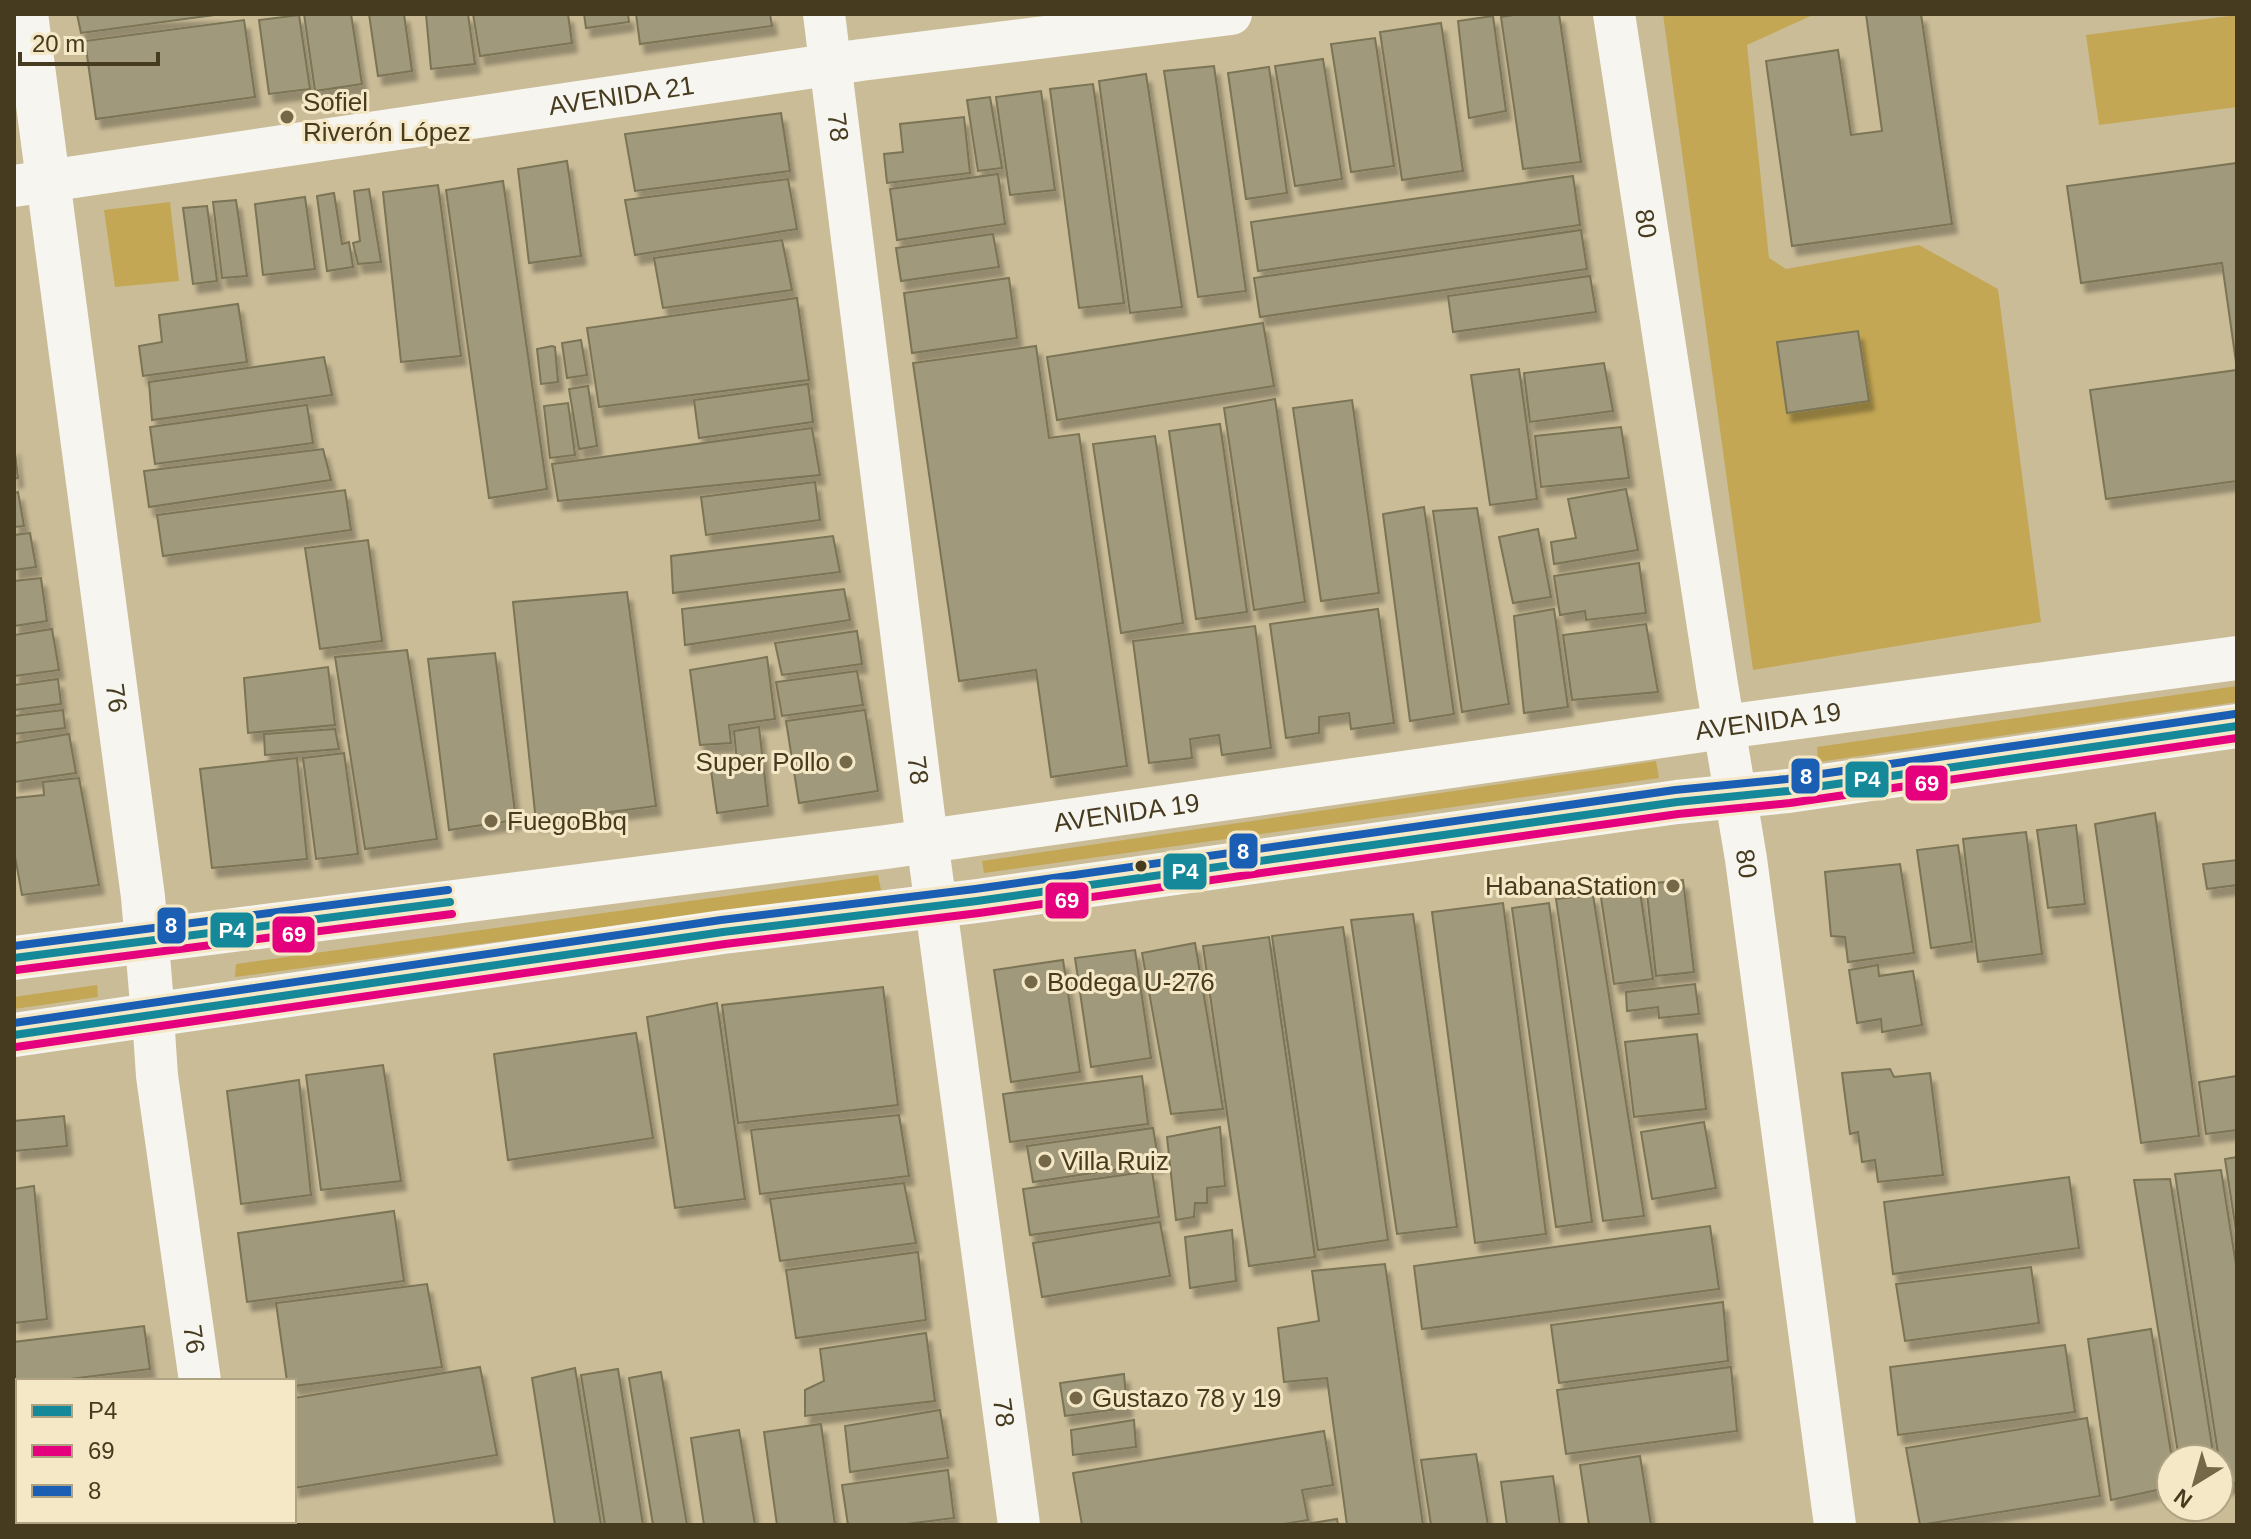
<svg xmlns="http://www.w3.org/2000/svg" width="2251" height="1539" font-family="Arial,sans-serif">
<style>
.green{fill:#c3a754}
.building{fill:#a0997c;stroke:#7b7454;stroke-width:2;filter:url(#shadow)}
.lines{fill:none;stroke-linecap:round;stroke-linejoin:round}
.street{stroke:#f7f5ef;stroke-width:42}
.secondary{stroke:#f7f5ef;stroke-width:44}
.bus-1-casing{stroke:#f5e8c6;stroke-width:14}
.bus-2-casing{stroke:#f5e8c6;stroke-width:14}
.bus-3-casing{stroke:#f5e8c6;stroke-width:14}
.bus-1{stroke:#15889a;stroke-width:8}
.bus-2{stroke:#e5007d;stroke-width:8}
.bus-3{stroke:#1a5fb4;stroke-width:8}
.poi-dot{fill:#746849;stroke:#f5e8c6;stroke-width:3}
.bus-dot{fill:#463b1f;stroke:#f5e8c6;stroke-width:3}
.labels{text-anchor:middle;stroke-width:6;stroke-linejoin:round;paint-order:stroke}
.street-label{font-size:26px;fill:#463b1f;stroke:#f5e8c6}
.poi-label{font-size:26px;fill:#463b1f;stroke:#f5e8c6;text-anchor:start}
.line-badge{stroke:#f5e8c6;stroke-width:3}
.badge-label{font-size:22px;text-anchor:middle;font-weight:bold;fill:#fff}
</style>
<defs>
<filter id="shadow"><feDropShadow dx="5" dy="9" stdDeviation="2" flood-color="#0004"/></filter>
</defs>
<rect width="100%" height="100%" fill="#cabc97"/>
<g class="green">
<polygon points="1663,14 1815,14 1747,45 1769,258 1786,269 1919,245 1998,289 2041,622 1753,670"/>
<polygon points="2237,15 2237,107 2099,125 2086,35"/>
<polygon points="170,202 179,281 115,287 104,210"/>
<polygon points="2237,686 2237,702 1818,762 1817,747"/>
<polygon points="1656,761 1659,778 984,873 982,861"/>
<polygon points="878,875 881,890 235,977 236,964"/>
<polygon points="97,985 98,997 14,1009 14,997"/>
</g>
<g class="building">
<polygon points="77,14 222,14 81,33"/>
<polygon points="304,14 351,14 362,84 315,91"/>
<polygon points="369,14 404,14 412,71 378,76"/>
<polygon points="426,14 468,14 475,64 431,69"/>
<polygon points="473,14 568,14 572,43 480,56"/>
<polygon points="584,14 628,14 629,22 586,28"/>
<polygon points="636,14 770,14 772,26 640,44"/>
<polygon points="1519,14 1559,14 1581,162 1523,169 1501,17"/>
<polygon points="1866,14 1921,14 1952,224 1792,246 1766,61 1838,50 1851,135 1882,131"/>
<polygon points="299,15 310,89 269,94 259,20"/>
<polygon points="1493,16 1506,111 1469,118 1458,21"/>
<polygon points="244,20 255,97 96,119 85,41"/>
<polygon points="1441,23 1463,171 1402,180 1380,32"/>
<polygon points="1375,38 1394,166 1351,172 1331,44"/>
<polygon points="1323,59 1342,179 1295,186 1275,66"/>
<polygon points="1214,66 1246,291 1198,297 1164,71"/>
<polygon points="1269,67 1287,193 1246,199 1228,73"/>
<polygon points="1146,74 1182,307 1130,313 1099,81"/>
<polygon points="1093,84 1124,303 1079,308 1050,89"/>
<polygon points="1041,91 1055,190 1010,195 996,97"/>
<polygon points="990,97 1002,168 978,171 967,100"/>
<polygon points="781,113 790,171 635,191 625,134"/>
<polygon points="964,117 970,173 887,183 884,154 903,152 900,124"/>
<polygon points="567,161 581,256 529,263 518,169"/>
<polygon points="2237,163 2237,369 2222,263 2081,283 2067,186"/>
<polygon points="998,174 1005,224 897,240 890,189"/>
<polygon points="1573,176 1580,225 1258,271 1251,222"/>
<polygon points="788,179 797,229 635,255 625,200"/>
<polygon points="503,181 547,489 489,498 446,190"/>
<polygon points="438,185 461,356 401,362 383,192"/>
<polygon points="369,189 381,262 358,264 353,243 360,241 354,191"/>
<polygon points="334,193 342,244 349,242 353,267 327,271 317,196"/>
<polygon points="305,197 315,269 263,275 255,204"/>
<polygon points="236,200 247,276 222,278 213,202"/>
<polygon points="207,206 217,281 193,284 183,208"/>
<polygon points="1581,230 1587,269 1260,317 1254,278"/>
<polygon points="993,234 999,267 901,281 896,248"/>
<polygon points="782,240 792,290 663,308 654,258"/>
<polygon points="1590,276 1596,312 1453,332 1448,296"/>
<polygon points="1009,278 1017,338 912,353 904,293"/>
<polygon points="797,298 809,380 599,407 587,328"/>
<polygon points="238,304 247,362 143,376 139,346 162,342 159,315"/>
<polygon points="1263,323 1274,386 1057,420 1047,357"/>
<polygon points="1858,331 1869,401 1787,413 1777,342"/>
<polygon points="581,340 587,375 567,378 562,343"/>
<polygon points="552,346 555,347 558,382 541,384 537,349"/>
<polygon points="1036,346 1049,438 1079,434 1127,766 1051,777 1036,670 959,681 913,363"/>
<polygon points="324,357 332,395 152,420 149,382"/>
<polygon points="1604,363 1613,411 1530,422 1524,373"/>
<polygon points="1519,369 1537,499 1490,505 1471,375"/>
<polygon points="2237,370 2237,481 2106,499 2090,390"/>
<polygon points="808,384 813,422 699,438 694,400"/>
<polygon points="588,386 597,446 579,449 569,389"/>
<polygon points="1275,399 1305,602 1254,610 1224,408"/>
<polygon points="1352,400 1379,593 1321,601 1293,408"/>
<polygon points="568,403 575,455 550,458 544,406"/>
<polygon points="307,405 313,443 155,464 150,427"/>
<polygon points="1220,424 1247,612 1196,619 1169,431"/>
<polygon points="1621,427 1629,478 1541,487 1535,436"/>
<polygon points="812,428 820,475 558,501 552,464"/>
<polygon points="1155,436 1183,623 1121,633 1093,444"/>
<polygon points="14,445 18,478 14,479"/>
<polygon points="323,449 331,480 149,507 144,471"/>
<polygon points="815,482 820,520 706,535 701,497"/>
<polygon points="1626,489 1638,550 1554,564 1551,542 1576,538 1568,499"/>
<polygon points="345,490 351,530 163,556 157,515"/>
<polygon points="18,492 24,526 14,527 14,493"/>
<polygon points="1424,507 1454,714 1410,721 1383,514"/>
<polygon points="1477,508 1509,704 1462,712 1433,511"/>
<polygon points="1538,529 1551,597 1513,603 1499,537"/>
<polygon points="30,533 36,567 14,570 14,535"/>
<polygon points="833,536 840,572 673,593 671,556"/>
<polygon points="368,540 382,641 320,649 305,548"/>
<polygon points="1639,563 1646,613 1586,620 1585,611 1560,615 1554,576"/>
<polygon points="41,578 47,621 14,626 14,581"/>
<polygon points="844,589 850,620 685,645 682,609"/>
<polygon points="627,592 656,806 536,822 513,602"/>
<polygon points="1378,609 1394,723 1351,729 1349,713 1319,717 1319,733 1286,738 1270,624"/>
<polygon points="1554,609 1568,707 1524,713 1514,616"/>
<polygon points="1646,624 1658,692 1572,700 1563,635"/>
<polygon points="1255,626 1271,748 1222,755 1219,735 1190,739 1192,758 1149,763 1133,641"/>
<polygon points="52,629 59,670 14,676 14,635"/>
<polygon points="857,631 862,664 782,675 775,643"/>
<polygon points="407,650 437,839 365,849 335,657"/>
<polygon points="495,653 516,820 449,830 428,659"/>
<polygon points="767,657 775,719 729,725 731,743 700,745 690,670"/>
<polygon points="328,667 335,725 248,733 244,678"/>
<polygon points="857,671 863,705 782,716 776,682"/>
<polygon points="58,679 61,704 14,710 14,685"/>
<polygon points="63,710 65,728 14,734 14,716"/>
<polygon points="865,710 878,791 799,803 786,721"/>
<polygon points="759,727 768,806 717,813 710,763 737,762 734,731"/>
<polygon points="335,729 339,749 265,755 264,734"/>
<polygon points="69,734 76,773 14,782 14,743"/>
<polygon points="344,753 358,854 316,859 303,758"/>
<polygon points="297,758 307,859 212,868 200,769"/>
<polygon points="79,778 99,885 22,895 14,851 14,798 44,795 43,782"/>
<polygon points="2155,813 2199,1136 2141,1143 2095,824"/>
<polygon points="2076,825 2085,904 2048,908 2037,830"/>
<polygon points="2026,832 2042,954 1978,962 1963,839"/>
<polygon points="1958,845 1972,942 1931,948 1917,850"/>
<polygon points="2237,860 2237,885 2207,889 2203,864"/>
<polygon points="1900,864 1914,953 1848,962 1845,937 1831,936 1825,872"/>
<polygon points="1683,880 1694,972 1656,976 1646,884"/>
<polygon points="1639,885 1653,979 1614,984 1600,891"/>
<polygon points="1593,895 1644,1216 1603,1221 1556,899"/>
<polygon points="1503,903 1546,1234 1475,1243 1432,912"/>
<polygon points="1549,903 1592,1222 1556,1227 1512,908"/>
<polygon points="1413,914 1457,1227 1397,1234 1351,920"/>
<polygon points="1343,927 1388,1240 1318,1250 1272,936"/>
<polygon points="1269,937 1315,1257 1249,1266 1203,946"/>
<polygon points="1195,943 1223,1109 1171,1114 1142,953"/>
<polygon points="1135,950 1151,1058 1091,1067 1075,958"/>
<polygon points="1063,960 1080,1072 1011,1082 994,970"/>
<polygon points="1878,965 1879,976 1913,971 1922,1025 1882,1032 1881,1019 1857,1023 1849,970"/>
<polygon points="1695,984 1699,1014 1659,1018 1658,1007 1627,1011 1626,992"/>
<polygon points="883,987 898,1105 738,1123 722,1005"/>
<polygon points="717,1003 745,1199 675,1208 647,1017"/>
<polygon points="636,1033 653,1138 508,1160 494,1054"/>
<polygon points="1697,1034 1706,1109 1634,1117 1625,1042"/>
<polygon points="383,1065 401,1181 321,1190 306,1075"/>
<polygon points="1890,1069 1894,1077 1930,1073 1943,1175 1878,1182 1875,1160 1862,1162 1858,1132 1850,1134 1842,1073"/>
<polygon points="1142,1076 1148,1124 1010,1142 1003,1094"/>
<polygon points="2237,1076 2237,1130 2206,1134 2199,1082"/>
<polygon points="299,1080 311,1195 241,1204 227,1091"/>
<polygon points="899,1115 909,1176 760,1194 751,1130"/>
<polygon points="64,1116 67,1146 15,1151 14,1121"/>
<polygon points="1704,1122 1716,1188 1652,1199 1641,1132"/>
<polygon points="1220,1127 1225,1186 1207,1188 1207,1203 1195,1203 1194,1217 1176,1220 1167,1137"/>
<polygon points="1153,1128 1159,1163 1033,1182 1027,1146"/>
<polygon points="2237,1157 2237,1237 2225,1159"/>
<polygon points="2221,1170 2237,1271 2237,1483 2223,1486 2175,1174"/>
<polygon points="1152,1171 1159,1217 1030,1235 1023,1189"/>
<polygon points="2069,1177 2079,1248 1893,1274 1884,1202"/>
<polygon points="2170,1179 2214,1459 2179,1459 2134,1180"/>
<polygon points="904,1183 916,1243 780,1261 770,1199"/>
<polygon points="34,1186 47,1319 14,1323 14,1189"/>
<polygon points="394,1211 404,1281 247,1302 238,1233"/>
<polygon points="1160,1222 1170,1276 1042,1297 1033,1243"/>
<polygon points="1710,1226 1719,1289 1422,1329 1414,1266"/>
<polygon points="1232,1230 1236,1281 1190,1288 1185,1237"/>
<polygon points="918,1252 926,1320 796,1338 786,1270"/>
<polygon points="1385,1264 1423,1525 1347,1525 1327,1378 1284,1382 1278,1328 1319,1321 1312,1271"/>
<polygon points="2031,1267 2039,1323 1905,1341 1896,1284"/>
<polygon points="427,1284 442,1367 294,1386 294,1381 287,1381 276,1303"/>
<polygon points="1723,1302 1728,1361 1559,1383 1551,1325"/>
<polygon points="144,1326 150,1369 54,1381 18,1381 18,1385 14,1386 14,1342"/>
<polygon points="2151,1329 2172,1459 2171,1487 2111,1500 2088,1339"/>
<polygon points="926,1333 935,1401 805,1416 805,1390 824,1381 820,1349"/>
<polygon points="2065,1345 2075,1412 1898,1435 1890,1367"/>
<polygon points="480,1367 497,1455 294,1488 294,1398"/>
<polygon points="1731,1367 1737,1431 1566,1454 1557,1390"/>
<polygon points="575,1368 601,1525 555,1525 532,1378"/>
<polygon points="618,1369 643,1525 605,1525 581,1375"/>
<polygon points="661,1372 687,1525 653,1525 629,1378"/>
<polygon points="1124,1374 1127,1408 1065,1416 1060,1383"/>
<polygon points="18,1392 18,1440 14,1441 14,1393"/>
<polygon points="940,1410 948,1458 850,1472 845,1426"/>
<polygon points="2087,1418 2100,1496 1920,1525 1906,1448"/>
<polygon points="1134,1420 1136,1447 1073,1455 1071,1430"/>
<polygon points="821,1424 835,1525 777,1525 764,1432"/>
<polygon points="739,1430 755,1525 704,1525 691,1438"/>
<polygon points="1324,1431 1333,1485 1302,1490 1308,1520 1278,1525 1082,1525 1073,1473"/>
<polygon points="18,1446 18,1482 14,1482 14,1447"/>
<polygon points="1476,1454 1488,1525 1431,1525 1421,1460"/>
<polygon points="1640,1456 1651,1525 1589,1525 1580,1465"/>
<polygon points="948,1470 954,1518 899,1525 848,1525 842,1485"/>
<polygon points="1553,1476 1560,1525 1507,1525 1501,1482"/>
<polygon points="18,1489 18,1521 87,1521 14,1525 14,1490"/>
<polygon points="1337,1519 1338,1525 1300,1525"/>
<polygon points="163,1521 163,1525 125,1525"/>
</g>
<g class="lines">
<g class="street">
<path id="s1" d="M824 14 927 840 1019 1525"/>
<path id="s2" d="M1614 14 1717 685 1746 859 1835 1525"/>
<path id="s3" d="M14 186 861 60 1231 14"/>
<path id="s4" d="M153 1016 157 1076 200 1381"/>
<polyline points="219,1521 220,1525"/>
</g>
<g class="secondary">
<path id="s5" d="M26 14 143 897 153 1016"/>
<path id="s6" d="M14 958 886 847 1724 727 2237 658"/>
<polyline points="14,1035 723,932 977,901 1677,802 1788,791 2237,726"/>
</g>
<defs>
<g id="bus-1">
<polyline points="14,958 450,902"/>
<polyline points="14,1035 723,932 977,901 1677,802 1788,791 2237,726"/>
</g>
<g id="bus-2">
<polyline points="16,970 452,914"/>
<polyline points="16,1047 725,944 979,913 1678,814 1790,803 2237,738"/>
</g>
<g id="bus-3">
<polyline points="14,946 448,890"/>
<polyline points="14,1023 721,920 975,889 1675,790 1787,779 2235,714"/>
</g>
</defs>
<use href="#bus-1" class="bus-1-casing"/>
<use href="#bus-2" class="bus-2-casing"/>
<use href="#bus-3" class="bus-3-casing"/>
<use href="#bus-1" class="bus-1"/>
<use href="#bus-2" class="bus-2"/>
<use href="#bus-3" class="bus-3"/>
</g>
<g class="poi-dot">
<circle cx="287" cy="117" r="8"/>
<circle cx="846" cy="762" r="8"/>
<circle cx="491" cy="821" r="8"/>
<circle cx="1673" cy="886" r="8"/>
<circle cx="1031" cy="982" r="8"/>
<circle cx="1045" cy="1161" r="8"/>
<circle cx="1076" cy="1398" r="8"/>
</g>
<circle class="bus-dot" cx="1141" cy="866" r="7"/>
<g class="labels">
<g class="street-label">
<text dy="9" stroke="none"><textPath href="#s3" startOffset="614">AVENIDA 21</textPath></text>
<text dy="9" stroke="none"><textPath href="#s1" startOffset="114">78</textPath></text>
<text dy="9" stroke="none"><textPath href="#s2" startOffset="212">80</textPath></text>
<text dy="9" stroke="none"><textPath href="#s5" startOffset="690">76</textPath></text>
<text dy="9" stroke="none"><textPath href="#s6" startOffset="1770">AVENIDA 19</textPath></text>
<text dy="9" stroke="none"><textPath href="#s1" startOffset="762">78</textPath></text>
<text dy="9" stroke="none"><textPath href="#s6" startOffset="1122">AVENIDA 19</textPath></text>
<text dy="9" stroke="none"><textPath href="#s2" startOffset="860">80</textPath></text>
<text dy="9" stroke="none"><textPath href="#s4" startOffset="326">76</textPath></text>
<text dy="9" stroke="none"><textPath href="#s1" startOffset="1410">78</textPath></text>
</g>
<g class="poi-label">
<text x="303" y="111">Sofiel<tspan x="303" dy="30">Riverón López</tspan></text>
<text x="830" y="771" text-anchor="end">Super Pollo</text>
<text x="507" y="830">FuegoBbq</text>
<text x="1657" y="895" text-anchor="end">HabanaStation</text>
<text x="1047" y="991">Bodega U-276</text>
<text x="1061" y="1170">Villa Ruiz</text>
<text x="1092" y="1407">Gustazo 78 y 19</text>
</g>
</g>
<g class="line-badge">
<rect x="1790" y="757" width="31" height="38" rx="8" fill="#1a5fb4"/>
<rect x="1844" y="760" width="46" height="39" rx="8" fill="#15889a"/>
<rect x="1904" y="764" width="45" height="38" rx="8" fill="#e5007d"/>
<rect x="1228" y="832" width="31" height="38" rx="8" fill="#1a5fb4"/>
<rect x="1162" y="852" width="46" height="39" rx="8" fill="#15889a"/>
<rect x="1044" y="881" width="46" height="39" rx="8" fill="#e5007d"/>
<rect x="156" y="906" width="31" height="39" rx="8" fill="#1a5fb4"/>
<rect x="209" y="911" width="46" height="38" rx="8" fill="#15889a"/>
<rect x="271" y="915" width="45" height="39" rx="8" fill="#e5007d"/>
</g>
<g class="badge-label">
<text x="1806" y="784">8</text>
<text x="1867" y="787">P4</text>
<text x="1927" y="791">69</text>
<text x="1243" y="859">8</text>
<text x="1185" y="879">P4</text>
<text x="1067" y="908">69</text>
<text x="171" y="933">8</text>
<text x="232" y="938">P4</text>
<text x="294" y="942">69</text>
</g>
<rect width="2251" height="1539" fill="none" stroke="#463b1f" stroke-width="32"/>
<rect x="16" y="1379" width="280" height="144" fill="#f5e8c6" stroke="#afa383" stroke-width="2"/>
<rect x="32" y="1405" width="40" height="12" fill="#15889a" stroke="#afa383" stroke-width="2"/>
<text x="88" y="1419" font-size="24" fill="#463b1f">P4</text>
<rect x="32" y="1445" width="40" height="12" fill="#e5007d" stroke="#afa383" stroke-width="2"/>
<text x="88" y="1459" font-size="24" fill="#463b1f">69</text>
<rect x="32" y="1485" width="40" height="12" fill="#1a5fb4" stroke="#afa383" stroke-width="2"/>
<text x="88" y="1499" font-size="24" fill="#463b1f">8</text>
<g transform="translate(2195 1483) rotate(217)"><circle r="38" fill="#f5e8c6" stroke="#afa383" stroke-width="2"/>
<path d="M0-6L14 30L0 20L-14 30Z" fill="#746849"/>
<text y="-12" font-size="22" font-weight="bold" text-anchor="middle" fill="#463b1f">N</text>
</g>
<path d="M20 52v12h138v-12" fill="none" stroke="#463b1f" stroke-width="4"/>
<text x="32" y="52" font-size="24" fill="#463b1f" stroke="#f5e8c6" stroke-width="6" paint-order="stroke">20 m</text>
</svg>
